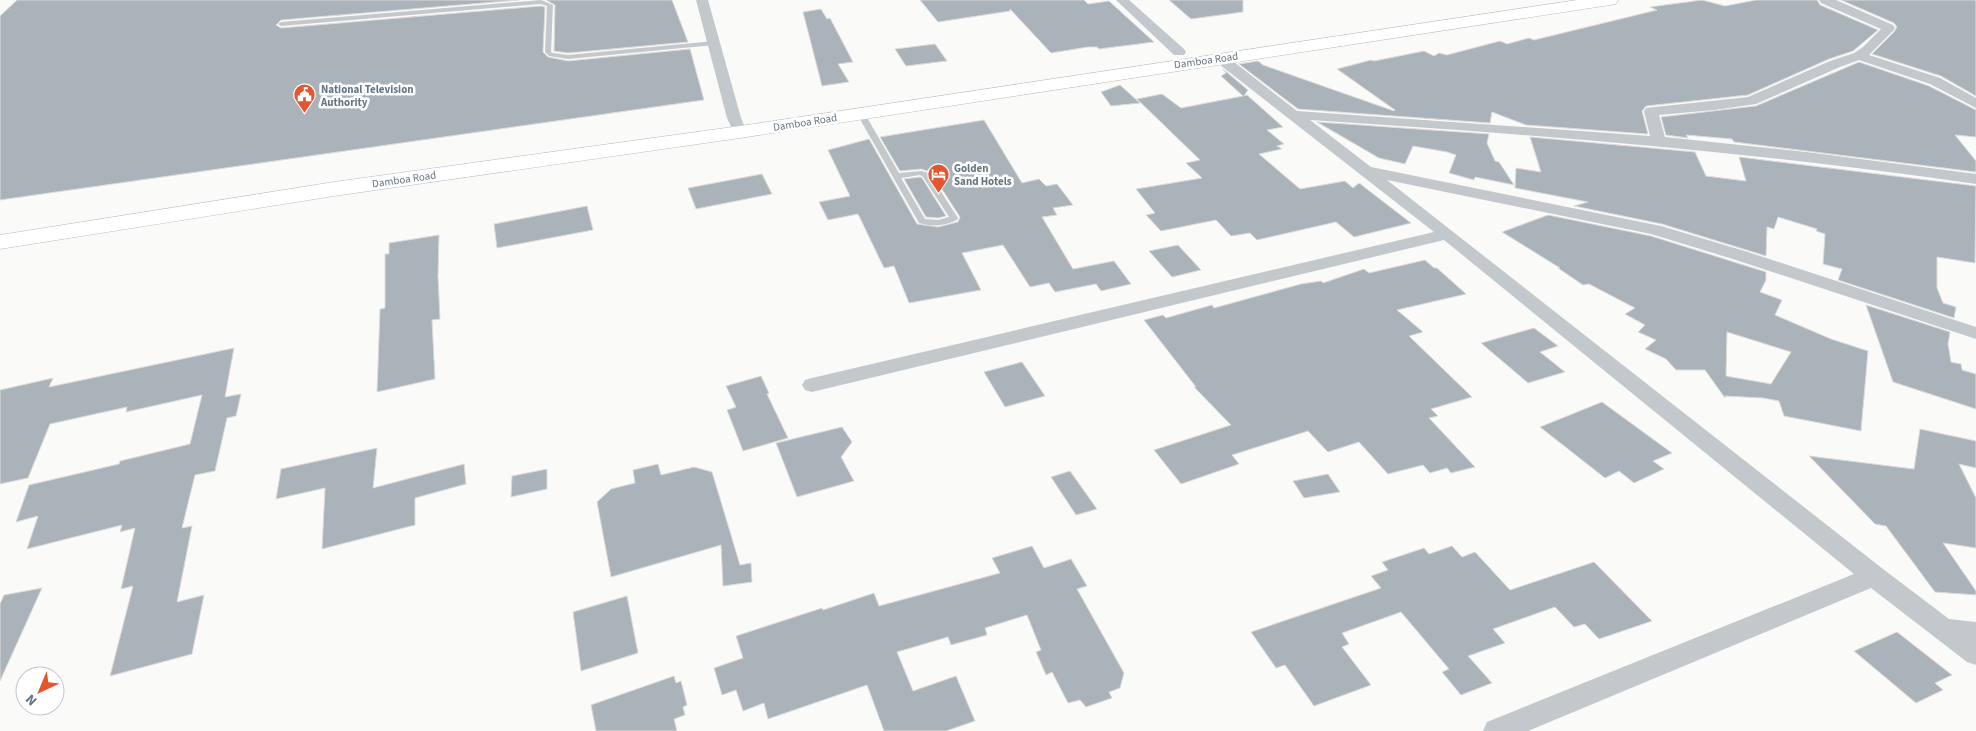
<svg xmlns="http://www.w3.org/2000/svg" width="1976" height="731" font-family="'Source Sans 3',sans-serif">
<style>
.building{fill:#aab3b9;stroke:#dcdcda;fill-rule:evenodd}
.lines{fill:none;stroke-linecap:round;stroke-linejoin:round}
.primary-casing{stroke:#b5babe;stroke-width:1}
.lane{fill:#c3c8cc;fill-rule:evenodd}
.street{fill:#c3c8cc;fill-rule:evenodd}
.primary{fill:#fff;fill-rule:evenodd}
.labels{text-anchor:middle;stroke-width:5;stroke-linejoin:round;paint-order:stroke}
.far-street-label{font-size:11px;fill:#657683;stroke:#fff}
.far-poi-label{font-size:11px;font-weight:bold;fill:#657683;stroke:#fff;text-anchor:start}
</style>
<rect width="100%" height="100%" fill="#fafaf8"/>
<g class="building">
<polygon points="17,0 519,0 281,20 276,25 281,28 541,6 545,7 543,52 548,57 568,61 690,49 704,100 0,200 0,16"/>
<polygon points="546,0 672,0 688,42 568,53 554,51 555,5"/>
<polygon points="920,0 1084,0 1088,4 1109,1 1154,42 1099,49 1097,47 1088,47 1051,53 1010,9 1010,11 938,22"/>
<polygon points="1169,0 1243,0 1243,12 1191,19"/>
<polygon points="1702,0 1725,6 1756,0 1817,0 1820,5 1878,30 1853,51 1829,59 1748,95 1646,106 1642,111 1648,134 1526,125 1492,112 1490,123 1298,109 1239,64 1258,61 1263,65 1394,111 1395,110 1337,69 1371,60 1374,61 1424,51 1434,56 1439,53 1447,55 1500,41 1507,44 1529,38 1534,40 1657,10 1650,7"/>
<polygon points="1841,0 1976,0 1976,96 1941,76 1872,54 1894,32 1897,27 1894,23"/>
<polygon points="821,9 827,19 830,18 853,62 838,64 849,82 822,86 803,12"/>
<polygon points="935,44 947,61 906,66 895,49"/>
<polygon points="1859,62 1929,86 1976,110 1976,137 1955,135 1976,161 1976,172 1734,142 1732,139 1686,135 1688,138 1666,135 1661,117 1756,106"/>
<polygon points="1223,69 1248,90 1244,96 1247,95 1283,127 1267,130 1284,144 1277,146 1282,149 1259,154 1300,189 1345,181 1353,188 1359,183 1411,223 1354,237 1336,222 1257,240 1250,233 1231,236 1216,220 1161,231 1146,215 1155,213 1136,189 1202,178 1186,163 1200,160 1137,99 1162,94 1181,108 1243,96 1221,76 1226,73"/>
<polygon points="1120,85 1140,103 1111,106 1101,92"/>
<polygon points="984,120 1022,183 1039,179 1046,186 1057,184 1073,205 1053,208 1057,215 1042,217 1073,269 1114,261 1131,284 1101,291 1096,284 1055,292 1049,283 1030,287 1003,245 962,253 981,290 909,303 894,266 884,268 858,214 828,220 819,202 850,196 828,150 869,139 917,224 938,227 958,222 960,217 931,172 921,169 900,171 880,137"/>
<polygon points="1317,122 1489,134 1487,143 1495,161 1499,162 1514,185 1475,177 1474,180 1449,173 1456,155 1447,152 1413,146 1405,164 1379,158"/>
<polygon points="1530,137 1695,152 1706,176 1746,181 1739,157 1976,186 1975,263 1937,257 1937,288 1943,303 1956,307 1954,318 1838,280 1842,269 1823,264 1825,234 1816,231 1817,229 1778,217 1774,229 1767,227 1766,256 1662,224 1574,206 1588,202 1515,188 1516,168 1541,172"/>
<polygon points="762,174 772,194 696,209 688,188"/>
<polygon points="920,177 922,178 946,216 938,218 926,217 904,179"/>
<polygon points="587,206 593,230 497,248 494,224"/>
<path d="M1548 215 1651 236 1766 272V280L1760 292 1782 300 1775 315 1831 339 1868 351 1861 431 1784 416 1779 401 1763 398 1725 396V398L1705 370H1676L1666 359 1645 349 1656 340 1638 332 1645 325 1625 314 1635 308 1589 284 1583 285 1558 268H1560L1502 232ZM1727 332 1791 352 1771 384 1726 376Z"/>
<polygon points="439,235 438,276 440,319 432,320 435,379 377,392 380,309 385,308 385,254 389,254 389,243"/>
<polygon points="1178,245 1201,270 1172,277 1149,251"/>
<polygon points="1425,260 1434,268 1437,268 1466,294 1397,310 1423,332 1409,336 1472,397 1431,409 1438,416 1429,418 1475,467 1451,473 1447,468 1430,473 1423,465 1388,474 1359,442 1328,452 1308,431 1232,455 1239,464 1181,484 1154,450 1231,425 1194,387 1196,387 1144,320 1163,315 1166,318 1212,305 1214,308 1301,284 1321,281 1323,283 1364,269 1369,273"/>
<polygon points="1866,305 1950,332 1948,344 1951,362 1961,364 1962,370 1976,374 1976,409 1893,382"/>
<polygon points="1534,328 1558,346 1540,352 1565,372 1528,383 1481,343"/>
<polygon points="234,348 225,397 241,394 236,416 227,418 215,471 195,475 182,528 192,526 177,602 204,595 192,654 110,676 133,586 121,589 135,528 120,532 122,525 27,549 38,516 16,522 29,485 119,464 120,461 190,444 202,395 126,412 127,407 50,424 28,478 0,484 0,390 53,378 49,387"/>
<polygon points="1022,362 1045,396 1005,407 984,372"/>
<polygon points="761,376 769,393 767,394 788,438 743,451 727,410 736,407 726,386"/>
<polygon points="1602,402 1672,453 1653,461 1664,469 1634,483 1619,471 1605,478 1540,427"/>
<polygon points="842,427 852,442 841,457 854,481 797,497 776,443"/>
<polygon points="1920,429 1976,441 1976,468 1959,464 1976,498 1976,548 1943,543 1976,591 1976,595 1935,592 1886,526 1875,524 1809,456 1914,469"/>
<polygon points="377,448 373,488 464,464 466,484 415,498 415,525 322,549 325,488 276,499 281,469"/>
<polygon points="658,464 661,475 694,467 712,472 740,565 751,563 752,582 723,586 721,545 611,577 597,502 611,489 635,483 633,470"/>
<polygon points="547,469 547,489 511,497 512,476"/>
<polygon points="1070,471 1097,509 1076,515 1051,477"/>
<polygon points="1328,474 1340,492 1304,498 1293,481"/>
<polygon points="1032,546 1044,568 1071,559 1087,586 1077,589 1124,673 1120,688 1109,692 1112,698 1086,707 1080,700 1068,703 1052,672 1046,675 1036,652 1041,650 1027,615 985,628 987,635 951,645 948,637 897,652 913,691 956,676 975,721 946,731 884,731 867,685 768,719 764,703 743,711 736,690 722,695 714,668 743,658 736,636 822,608 823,610 874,593 879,606 1000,573 992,558"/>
<polygon points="1452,546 1462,557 1475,552 1510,590 1594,562 1652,621 1599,639 1585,624 1574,627 1555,607 1493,629 1505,643 1468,656 1492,683 1461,695 1442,672 1449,669 1401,612 1342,633 1349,644 1342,647 1371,685 1314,706 1285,665 1276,668 1251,632 1381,588 1371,576 1388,570 1382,562 1424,548 1429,554"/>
<polygon points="42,588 0,681 0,604 4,595"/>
<polygon points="627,596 638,653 581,671 573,612"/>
<polygon points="1897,632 1952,675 1935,683 1943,690 1916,703 1854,651"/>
<polygon points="674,676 676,683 681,681 687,705 683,707 685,715 674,719 677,731 596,731 591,705"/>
</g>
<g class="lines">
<defs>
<polygon id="primary" points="1577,0 1618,0 1616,4 1610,5 740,138 334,196 0,249 0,235 334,182 740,126"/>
</defs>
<use href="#primary" class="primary-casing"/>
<g class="lane">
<polygon points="541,0 553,5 551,52 553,53 568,55 714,41 717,43 714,45 568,59 549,56 545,52 547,6 541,4 281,26 278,24 281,22"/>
<path d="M858 112 865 114 899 173 921 171 929 173 958 218 957 220C945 226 932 227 919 223L857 114ZM920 175 923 177 949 217 938 220 925 219 901 178Z"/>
</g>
<g class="street">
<polygon points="696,0 708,0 741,118 747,132 745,135 735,135 727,118"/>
<polygon points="1116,0 1129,0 1184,49 1186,52 1184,55 1174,55"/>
<path d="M1819 0H1836L1893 25 1895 28 1893 31 1869 55 1940 78 1976 98V108L1930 84 1859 60 1840 67 1756 104 1714 110 1659 115 1665 137 1806 152 1976 174V184C1755 152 1533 134 1310 120L1371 167 1661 226 1748 252 1976 327V339L1736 260 1651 234 1387 180 1883 569 1949 619 1976 622V665L1967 662 1871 588 1528 731H1483L1487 722 1854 574 1444 240 812 392 805 390 802 385 805 380 812 378 1434 232 1215 61 1213 58 1215 55H1225L1297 111 1650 136 1644 111 1646 108 1748 97 1830 61 1854 53 1863 47 1881 29 1821 3Z"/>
</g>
<use href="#primary" class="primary"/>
</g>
<defs>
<symbol id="civic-pin" viewBox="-11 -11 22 30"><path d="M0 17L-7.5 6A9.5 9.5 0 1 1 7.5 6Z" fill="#e4572e" stroke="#fff"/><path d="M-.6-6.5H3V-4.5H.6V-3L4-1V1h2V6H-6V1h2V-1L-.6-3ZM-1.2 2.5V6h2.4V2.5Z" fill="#fff"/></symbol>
<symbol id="hotel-pin" viewBox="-11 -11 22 30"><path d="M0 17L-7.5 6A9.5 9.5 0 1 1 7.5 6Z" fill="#e4572e" stroke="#fff"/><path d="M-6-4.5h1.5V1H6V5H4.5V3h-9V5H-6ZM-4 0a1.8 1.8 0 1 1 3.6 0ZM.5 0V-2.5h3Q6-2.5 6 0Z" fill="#fff"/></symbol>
</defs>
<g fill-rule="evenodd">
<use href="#civic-pin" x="292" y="82" width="25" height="34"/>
<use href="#hotel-pin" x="926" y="162" width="25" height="34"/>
</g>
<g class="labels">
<g class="far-street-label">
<text transform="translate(1206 60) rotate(-8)" y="4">Damboa Road</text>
<text transform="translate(805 122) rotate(-9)" y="4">Damboa Road</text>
<text transform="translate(404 179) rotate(-8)" y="4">Damboa Road</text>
</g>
<g class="far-poi-label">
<text x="321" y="93">National Television<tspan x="321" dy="13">Authority</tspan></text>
<text x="954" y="172">Golden<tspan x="954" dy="13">Sand Hotels</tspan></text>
</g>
</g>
<g transform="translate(40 691) rotate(224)"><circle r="24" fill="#ffffff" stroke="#c1c8cd"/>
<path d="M0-4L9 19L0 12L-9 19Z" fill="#e4572e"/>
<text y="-8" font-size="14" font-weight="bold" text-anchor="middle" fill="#657683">N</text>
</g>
</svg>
